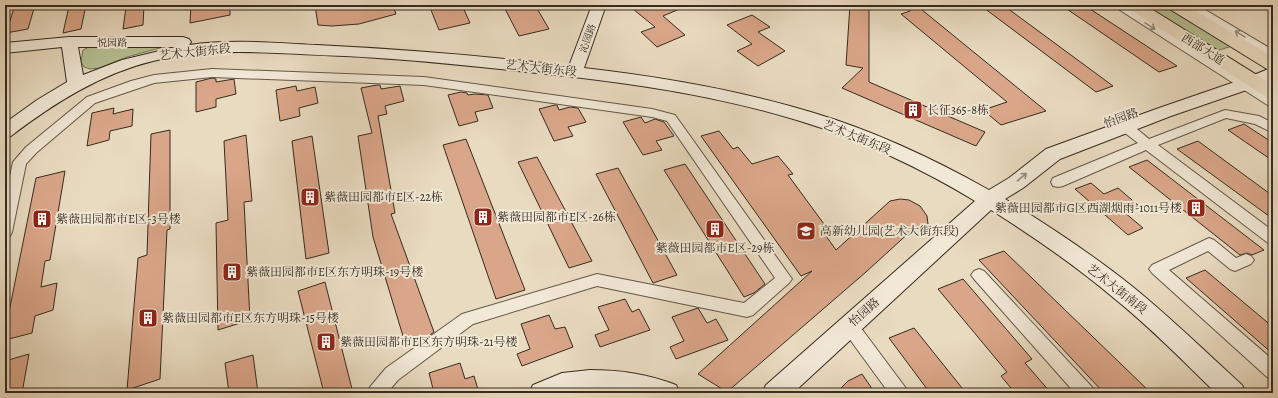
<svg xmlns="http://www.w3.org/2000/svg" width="1278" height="398" font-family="Alegreya,'Noto Serif SC',serif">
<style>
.green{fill:#b6c093;stroke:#76765a}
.building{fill:#daa689;stroke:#362b20}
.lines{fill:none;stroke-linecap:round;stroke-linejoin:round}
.street-casing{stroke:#635748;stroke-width:2}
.secondary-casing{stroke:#362b20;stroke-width:2}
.primary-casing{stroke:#362b20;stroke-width:2}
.street{fill:#f1e8d6;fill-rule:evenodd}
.secondary{fill:#f1e8d6;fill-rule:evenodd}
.primary{fill:#e9dbc0;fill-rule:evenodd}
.oneway{stroke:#948a7b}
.labels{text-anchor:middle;stroke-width:4;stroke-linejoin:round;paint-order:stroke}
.far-street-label{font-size:10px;fill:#362b20;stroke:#f1e8d6}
.street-label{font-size:12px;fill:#362b20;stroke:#f1e8d6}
.poi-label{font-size:12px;fill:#362b20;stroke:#f1e8d6;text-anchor:start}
</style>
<rect width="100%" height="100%" fill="#e9dbc0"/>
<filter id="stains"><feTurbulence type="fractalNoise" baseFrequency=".005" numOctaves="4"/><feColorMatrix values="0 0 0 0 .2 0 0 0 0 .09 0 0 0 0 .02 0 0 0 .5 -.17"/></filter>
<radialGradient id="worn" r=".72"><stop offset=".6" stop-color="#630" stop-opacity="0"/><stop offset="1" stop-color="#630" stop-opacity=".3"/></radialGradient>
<g class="green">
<polygon points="1143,5 1166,5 1232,46 1216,51"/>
<polygon points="91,46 167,46 127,57 99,68 90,69 84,67 81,62 83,50"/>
</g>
<g class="building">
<polygon points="15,5 35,5 28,29 6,33"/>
<polygon points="73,5 86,5 81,29 63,33 69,6"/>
<polygon points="131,5 144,5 143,25 123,29 126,7"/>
<polygon points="191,5 230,5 230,15 190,23"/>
<polygon points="315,5 393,5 396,14 359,24 332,26 318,25"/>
<polygon points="429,5 462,5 470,23 439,30"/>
<polygon points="503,5 535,5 549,29 519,36"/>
<polygon points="645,5 689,5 663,16 685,35 657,47 641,32 655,27 633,9"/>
<polygon points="850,5 869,5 869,82 985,132 976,146 842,88 863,68 846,65"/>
<polygon points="911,5 916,5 1046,111 1001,125 983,110 1007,102 901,14 910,11"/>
<polygon points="980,5 1003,5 1113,86 1096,92"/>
<polygon points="1061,5 1084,5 1177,66 1159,72"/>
<polygon points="752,15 770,27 758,32 785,51 758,66 737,51 752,44 727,25"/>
<polygon points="212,78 216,79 216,82 234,79 236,94 216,99 216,107 196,112 196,82"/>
<polygon points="377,85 380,85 381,89 400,86 404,101 385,106 387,114 378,116 395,213 391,214 434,332 422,341 406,346 373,237 358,136 372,133 361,88"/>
<polygon points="296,86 297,91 315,87 318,103 299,108 300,116 280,121 276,90"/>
<polygon points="461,92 467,93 468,95 475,94 488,95 493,108 475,112 478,121 459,126 448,95"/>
<polygon points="555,105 557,105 559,110 570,107 578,108 586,122 568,127 573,136 554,141 539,109"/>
<polygon points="114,108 113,114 133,109 132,126 110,131 109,140 87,146 92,113"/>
<polygon points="641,117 645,123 655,119 664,122 674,136 656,141 662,150 643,155 623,122"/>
<polygon points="1244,124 1273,143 1273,161 1228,130"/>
<polygon points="170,130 170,229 167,230 160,379 127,390 138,258 147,255 151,134"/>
<polygon points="719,131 733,149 738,147 752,164 778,156 793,174 788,175 824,224 819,226 836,250 890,201 900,199 909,200 920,206 927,216 928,224 925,229 912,230 866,272 727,392 698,374 812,271 801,276 701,136"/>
<polygon points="246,135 252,201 244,202 250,320 218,330 216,223 228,220 224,141"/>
<polygon points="312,136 329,253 306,259 292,141"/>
<polygon points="466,139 525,290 496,299 443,145"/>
<polygon points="1198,141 1273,196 1273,219 1177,149"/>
<polygon points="537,157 592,261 569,268 518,162"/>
<polygon points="1147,160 1264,250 1252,255 1247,253 1240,255 1129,167"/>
<polygon points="685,164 765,284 754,293 744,297 664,170"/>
<polygon points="618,168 677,275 653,283 596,174"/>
<polygon points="65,171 50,260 45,261 41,287 57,283 53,310 35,316 32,333 5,340 5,332 36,178"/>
<polygon points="1091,183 1104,194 1118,188 1139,206 1124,212 1143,228 1128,235 1075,189"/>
<polygon points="1004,251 1151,393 1104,393 979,260"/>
<polygon points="1205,270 1273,327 1273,354 1186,278"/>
<polygon points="963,279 1032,359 1025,363 1051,393 1015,393 1001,376 1007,372 938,289"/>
<polygon points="325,282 353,393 324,393 298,291"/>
<polygon points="625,299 632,312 639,309 650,330 600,347 595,335 609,330 598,307"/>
<polygon points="698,308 707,323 716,319 728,340 676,359 670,347 684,341 672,317"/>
<polygon points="549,315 555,329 565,327 573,347 522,366 517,354 530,349 521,324"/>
<polygon points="914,328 966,393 930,393 889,338"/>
<polygon points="29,354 22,393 5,393 5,361"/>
<polygon points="253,355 258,393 229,393 225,363"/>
<polygon points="460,363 465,379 474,376 479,393 434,393 429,373"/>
<polygon points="862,374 875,393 836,393 848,381"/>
</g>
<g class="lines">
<defs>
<g id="street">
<polygon points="1112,5 1124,5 1273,97 1273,107 1269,106"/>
<polygon points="1185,5 1197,5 1273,50 1273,58 1269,57"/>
<polygon points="212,69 424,77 652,109 675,115 792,279 789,283 753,315 747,317 597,286 473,324 398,380 387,393 367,393 370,387 386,368 462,314 597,274 744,303 775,278 667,121 652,117 424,85 212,77 154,83 95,103 36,153 26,164 12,232 10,236 5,238 5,199 13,162 26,147 87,97 131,81 154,75"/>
<path d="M1225 110 1259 116 1273 123V133L1255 124 1226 118 1158 145 1273 231V245L1268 243 1146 150 1063 186 1058 187 1053 186 1051 182 1053 178 1138 143 1121 130 1119 127 1121 124C1131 121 1141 133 1149 139Z"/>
<polygon points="1209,238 1214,240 1236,258 1246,254 1251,256 1254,260 1251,264 1235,271 1230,269 1208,251 1169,270 1273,360 1273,379 1267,377 1152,273 1149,269 1152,265"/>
<polygon points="979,269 984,271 1092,387 1095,393 1075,393 974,279 971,275 974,271"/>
<polygon points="849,318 855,320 905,387 908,393 889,393 843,330 841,325 843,320"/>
</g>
<g id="secondary">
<path d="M592 5H606L584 68C662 77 739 90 814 113 874 131 934 159 989 190L1009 178 1046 149 1159 108 1249 77 1273 67V79L1261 85 1171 116 1060 159 1023 188 1005 199C1049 226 1093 255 1133 287 1171 318 1206 352 1242 385L1246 393H1216C1183 361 1151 328 1115 299 1076 266 1034 237 991 210L793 393H762L766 385 975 201C923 169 859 139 800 121 715 95 625 82 537 73 473 66 409 59 345 56 281 54 216 46 153 61 100 74 54 103 11 136L5 138V123L37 100 67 82 62 47 5 53V43L69 37H183L189 39 191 42 189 45C231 39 274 43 317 45 401 49 485 56 569 66ZM78 47H176L122 60 83 75Z"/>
<path d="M590 370C620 370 648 374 676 385L680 393H529L533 385 562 373Z"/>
</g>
<g id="primary">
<polygon points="1126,5 1145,5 1273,85 1273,99 1266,97 1128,8"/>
<polygon points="1166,5 1186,5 1273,57 1273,71 1267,69 1168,8"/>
</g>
</defs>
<use href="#street" class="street-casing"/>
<use href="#secondary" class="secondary-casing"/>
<use href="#primary" class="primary-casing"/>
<use href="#street" class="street"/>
<use href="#secondary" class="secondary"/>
<use href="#primary" class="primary"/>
</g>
<defs><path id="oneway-shaft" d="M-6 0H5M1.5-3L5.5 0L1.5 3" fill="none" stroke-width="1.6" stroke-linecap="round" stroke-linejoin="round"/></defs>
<g class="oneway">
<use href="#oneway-shaft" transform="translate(1150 26) rotate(32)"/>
<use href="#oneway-shaft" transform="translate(1240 34) rotate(-149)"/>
<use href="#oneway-shaft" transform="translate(1022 177) rotate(-40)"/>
</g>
<defs>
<symbol id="building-square" viewBox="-11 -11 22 22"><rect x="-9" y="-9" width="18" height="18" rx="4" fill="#8f2418" stroke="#f1e8d6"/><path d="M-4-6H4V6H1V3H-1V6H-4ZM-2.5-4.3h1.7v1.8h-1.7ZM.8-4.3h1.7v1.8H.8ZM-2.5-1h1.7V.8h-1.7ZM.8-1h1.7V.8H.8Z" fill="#fff"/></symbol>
<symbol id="school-square" viewBox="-11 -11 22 22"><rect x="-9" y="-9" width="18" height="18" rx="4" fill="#8f2418" stroke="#f1e8d6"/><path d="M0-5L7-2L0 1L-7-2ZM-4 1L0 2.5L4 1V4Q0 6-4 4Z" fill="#fff"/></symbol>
</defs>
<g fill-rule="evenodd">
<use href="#building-square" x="902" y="99" width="22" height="22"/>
<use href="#building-square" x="299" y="186" width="22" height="22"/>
<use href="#building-square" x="1185" y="197" width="22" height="22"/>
<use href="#building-square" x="472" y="206" width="22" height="22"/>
<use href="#building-square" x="31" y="208" width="22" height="22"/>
<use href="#building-square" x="704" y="218" width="22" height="22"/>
<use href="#school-square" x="795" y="220" width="22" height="22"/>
<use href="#building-square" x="221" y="261" width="22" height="22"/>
<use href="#building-square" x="137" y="307" width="22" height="22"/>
<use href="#building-square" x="315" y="331" width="22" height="22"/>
</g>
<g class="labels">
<g class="far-street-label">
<text transform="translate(587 38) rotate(-70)" y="4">沁园路</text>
<text x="112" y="46">悦园路</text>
</g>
<g class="street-label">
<text transform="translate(1203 49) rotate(32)" y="4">西部大道</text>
<text transform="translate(195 52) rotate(-6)" y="4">艺术大街东段</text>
<text transform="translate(541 68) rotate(6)" y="4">艺术大街东段</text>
<text transform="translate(1121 118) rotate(-20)" y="4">怡园路</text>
<text transform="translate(857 137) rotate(22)" y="4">艺术大街东段</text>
<text transform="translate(1117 289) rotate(38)" y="4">艺术大街南段</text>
<text transform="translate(864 312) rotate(-42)" y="4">怡园路</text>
</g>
<g class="poi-label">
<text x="927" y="114">长征365-8栋</text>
<text x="324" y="201">紫薇田园都市E区-22栋</text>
<text x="1182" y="212" text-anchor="end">紫薇田园都市G区西湖烟雨-1011号楼</text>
<text x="497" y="221">紫薇田园都市E区-26栋</text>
<text x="56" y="223">紫薇田园都市E区-3号楼</text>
<text x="820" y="235">高新幼儿园(艺术大街东段)</text>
<text x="715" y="252" text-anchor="middle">紫薇田园都市E区-29栋</text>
<text x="246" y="276">紫薇田园都市E区东方明珠-19号楼</text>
<text x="162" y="322">紫薇田园都市E区东方明珠-15号楼</text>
<text x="340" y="346">紫薇田园都市E区东方明珠-21号楼</text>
</g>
</g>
<rect width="1278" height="398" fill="none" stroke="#e9dbc0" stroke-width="20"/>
<rect x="6" y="6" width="1266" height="386" fill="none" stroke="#362b20" stroke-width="2"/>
<rect x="10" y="10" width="1258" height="378" fill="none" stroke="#362b20"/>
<rect width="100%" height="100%" filter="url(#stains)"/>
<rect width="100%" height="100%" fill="url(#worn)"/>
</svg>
